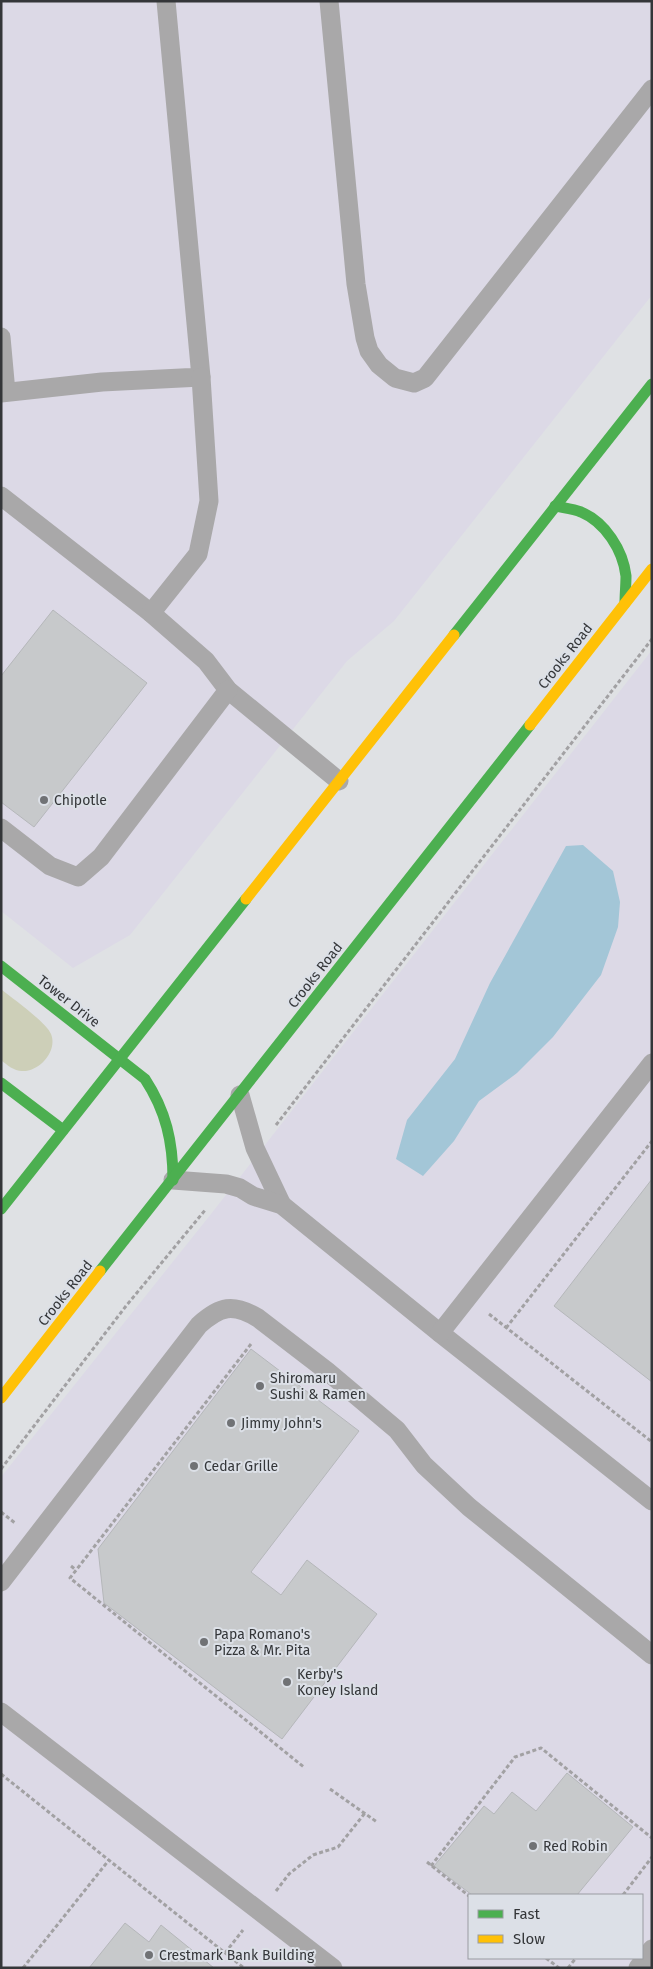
<svg xmlns="http://www.w3.org/2000/svg" width="653" height="1969" font-family="'Fira Sans',sans-serif">
<style>
.commercial{fill:#dcd9e6;fill-rule:evenodd}
.green{fill:#cdcfb8}
.water{fill:#a3c6d7}
.building{fill:#c7c9cb;stroke:#b5b7ba}
.lines{fill:none;stroke-linecap:round;stroke-linejoin:round}
.path{stroke:#a2a1a3;stroke-width:3;stroke-dasharray:4 2.5;stroke-linecap:butt}
.lane{stroke:#a9a8a9;stroke-width:19}
.fast{stroke:#4caf50;stroke-width:11}
.slow{stroke:#ffc107;stroke-width:11}
.poi-dot{fill:#707275;stroke:#dce0e7;stroke-width:2}
.labels{text-anchor:middle;stroke-width:4;stroke-linejoin:round;paint-order:stroke}
.street-label{font-size:14px;fill:#343639;stroke:#dce0e7}
.poi-label{font-size:14px;fill:#343639;stroke:#dce0e7;text-anchor:start}
</style>
<rect width="100%" height="100%" fill="#dfe1e4"/>
<g class="commercial">
<polygon points="1,1 652,1 652,295 394,621 347,661 130,935 73,968 1,911"/>
<path d="M652 650V1968H1V1477L211 1214ZM469 1895H642V1958H469Z"/>
</g>
<path class="green" d="M1 989C13 999 46 1022 51 1034 58 1051 39 1072 22 1071 14 1071 7 1065 1 1060Z"/>
<polygon class="water" points="583,845 613,871 620,902 618,927 601,975 553,1037 517,1073 479,1101 454,1141 423,1176 396,1159 407,1120 455,1059 490,983 566,846"/>
<g class="building">
<polygon points="53,610 147,683 34,827 1,802 1,676"/>
<polygon points="652,1179 652,1382 554,1306"/>
<polygon points="251,1349 359,1431 251,1572 281,1595 307,1560 377,1614 282,1739 104,1603 98,1549"/>
<polygon points="567,1773 633,1827 577,1895 472,1895 434,1866 484,1806 494,1814 512,1792 536,1811"/>
<polygon points="125,1923 149,1942 161,1925 214,1968 89,1968"/>
</g>
<g class="lines">
<g class="path">
<polyline points="276,1125 652,639"/>
<polyline points="489,1314 652,1442"/>
<polyline points="506,1328 652,1141"/>
<polyline points="251,1344 70,1578 305,1768"/>
<polyline points="1,1469 126,1306 206,1209"/>
<polyline points="1,1512 15,1523"/>
<polyline points="71,1566 76,1570"/>
<polyline points="1,1774 244,1968"/>
<polyline points="330,1789 377,1822"/>
<polyline points="427,1862 469,1896"/>
<polyline points="431,1866 515,1757 541,1748 652,1838"/>
<polyline points="276,1891 289,1874 313,1855 338,1847 365,1813"/>
<polyline points="623,1895 652,1857"/>
<polyline points="225,1953 243,1930"/>
<polyline points="546,1958 559,1968"/>
<polyline points="23,1968 109,1860"/>
<polyline points="568,1968 576,1958"/>
</g>
<g class="lane">
<polyline points="329,1 356,284 365,338 369,351 379,365 395,378 414,383 425,378 652,89"/>
<polyline points="1,337 6,392"/>
<polyline points="1,393 102,382 201,377 166,1"/>
<polyline points="1,496 151,613 206,661 228,690 339,781"/>
<polyline points="151,613 198,554 209,501 201,377"/>
<polyline points="1,828 50,866 78,877 101,857 228,690"/>
<polyline points="240,1095 255,1148 282,1205"/>
<polyline points="173,1180 226,1184 240,1188 253,1196 282,1205 440,1333 652,1501"/>
<polyline points="440,1333 652,1063"/>
<path d="M1 1582 199 1325C220 1306 233 1303 258 1318L327 1371 397 1430 424 1465 469 1507 652 1655"/>
<polyline points="1,1712 333,1968"/>
<polyline points="638,1968 652,1949"/>
</g>
<g class="fast">
<path d="M555 506C564 508 573 509 581 512 605 522 623 550 626 576 626 585 625 594 625 603"/>
<polyline points="454,635 652,384"/>
<path d="M1 966 145 1079C166 1111 173 1142 173 1180"/>
<polyline points="1,1083 63,1130"/>
<polyline points="1,1209 246,899"/>
<polyline points="100,1271 530,725"/>
</g>
<g class="slow">
<polyline points="530,725 652,569"/>
<polyline points="246,899 454,635"/>
<polyline points="1,1398 100,1271"/>
</g>
</g>
<g class="poi-dot">
<circle cx="44" cy="800" r="5"/>
<circle cx="260" cy="1386" r="5"/>
<circle cx="231" cy="1423" r="5"/>
<circle cx="194" cy="1466" r="5"/>
<circle cx="204" cy="1642" r="5"/>
<circle cx="287" cy="1682" r="5"/>
<circle cx="533" cy="1846" r="5"/>
<circle cx="149" cy="1955" r="5"/>
</g>
<g class="labels">
<g class="street-label">
<text transform="translate(565 656) rotate(-52)" y="5">Crooks Road</text>
<text transform="translate(315 975) rotate(-52)" y="5">Crooks Road</text>
<text transform="translate(69 1001) rotate(38)" y="5">Tower Drive</text>
<text transform="translate(65 1293) rotate(-52)" y="5">Crooks Road</text>
</g>
<g class="poi-label">
<text x="54" y="805">Chipotle</text>
<text x="270" y="1383">Shiromaru<tspan x="270" dy="16">Sushi &amp; Ramen</tspan></text>
<text x="241" y="1428">Jimmy John's</text>
<text x="204" y="1471">Cedar Grille</text>
<text x="214" y="1639">Papa Romano's<tspan x="214" dy="16">Pizza &amp; Mr. Pita</tspan></text>
<text x="297" y="1679">Kerby's<tspan x="297" dy="16">Koney Island</tspan></text>
<text x="543" y="1851">Red Robin</text>
<text x="159" y="1960">Crestmark Bank Building</text>
</g>
</g>
<rect width="653" height="1969" fill="none" stroke="#343639" stroke-width="5"/>
<rect x="468" y="1894" width="175" height="65" fill="#dce0e7" stroke="#999ca1"/>
<rect x="478" y="1910" width="25" height="8" fill="#4caf50" stroke="#999ca1"/>
<text x="513" y="1919" font-size="15" fill="#343639">Fast</text>
<rect x="478" y="1935" width="25" height="8" fill="#ffc107" stroke="#999ca1"/>
<text x="513" y="1944" font-size="15" fill="#343639">Slow</text>
</svg>
